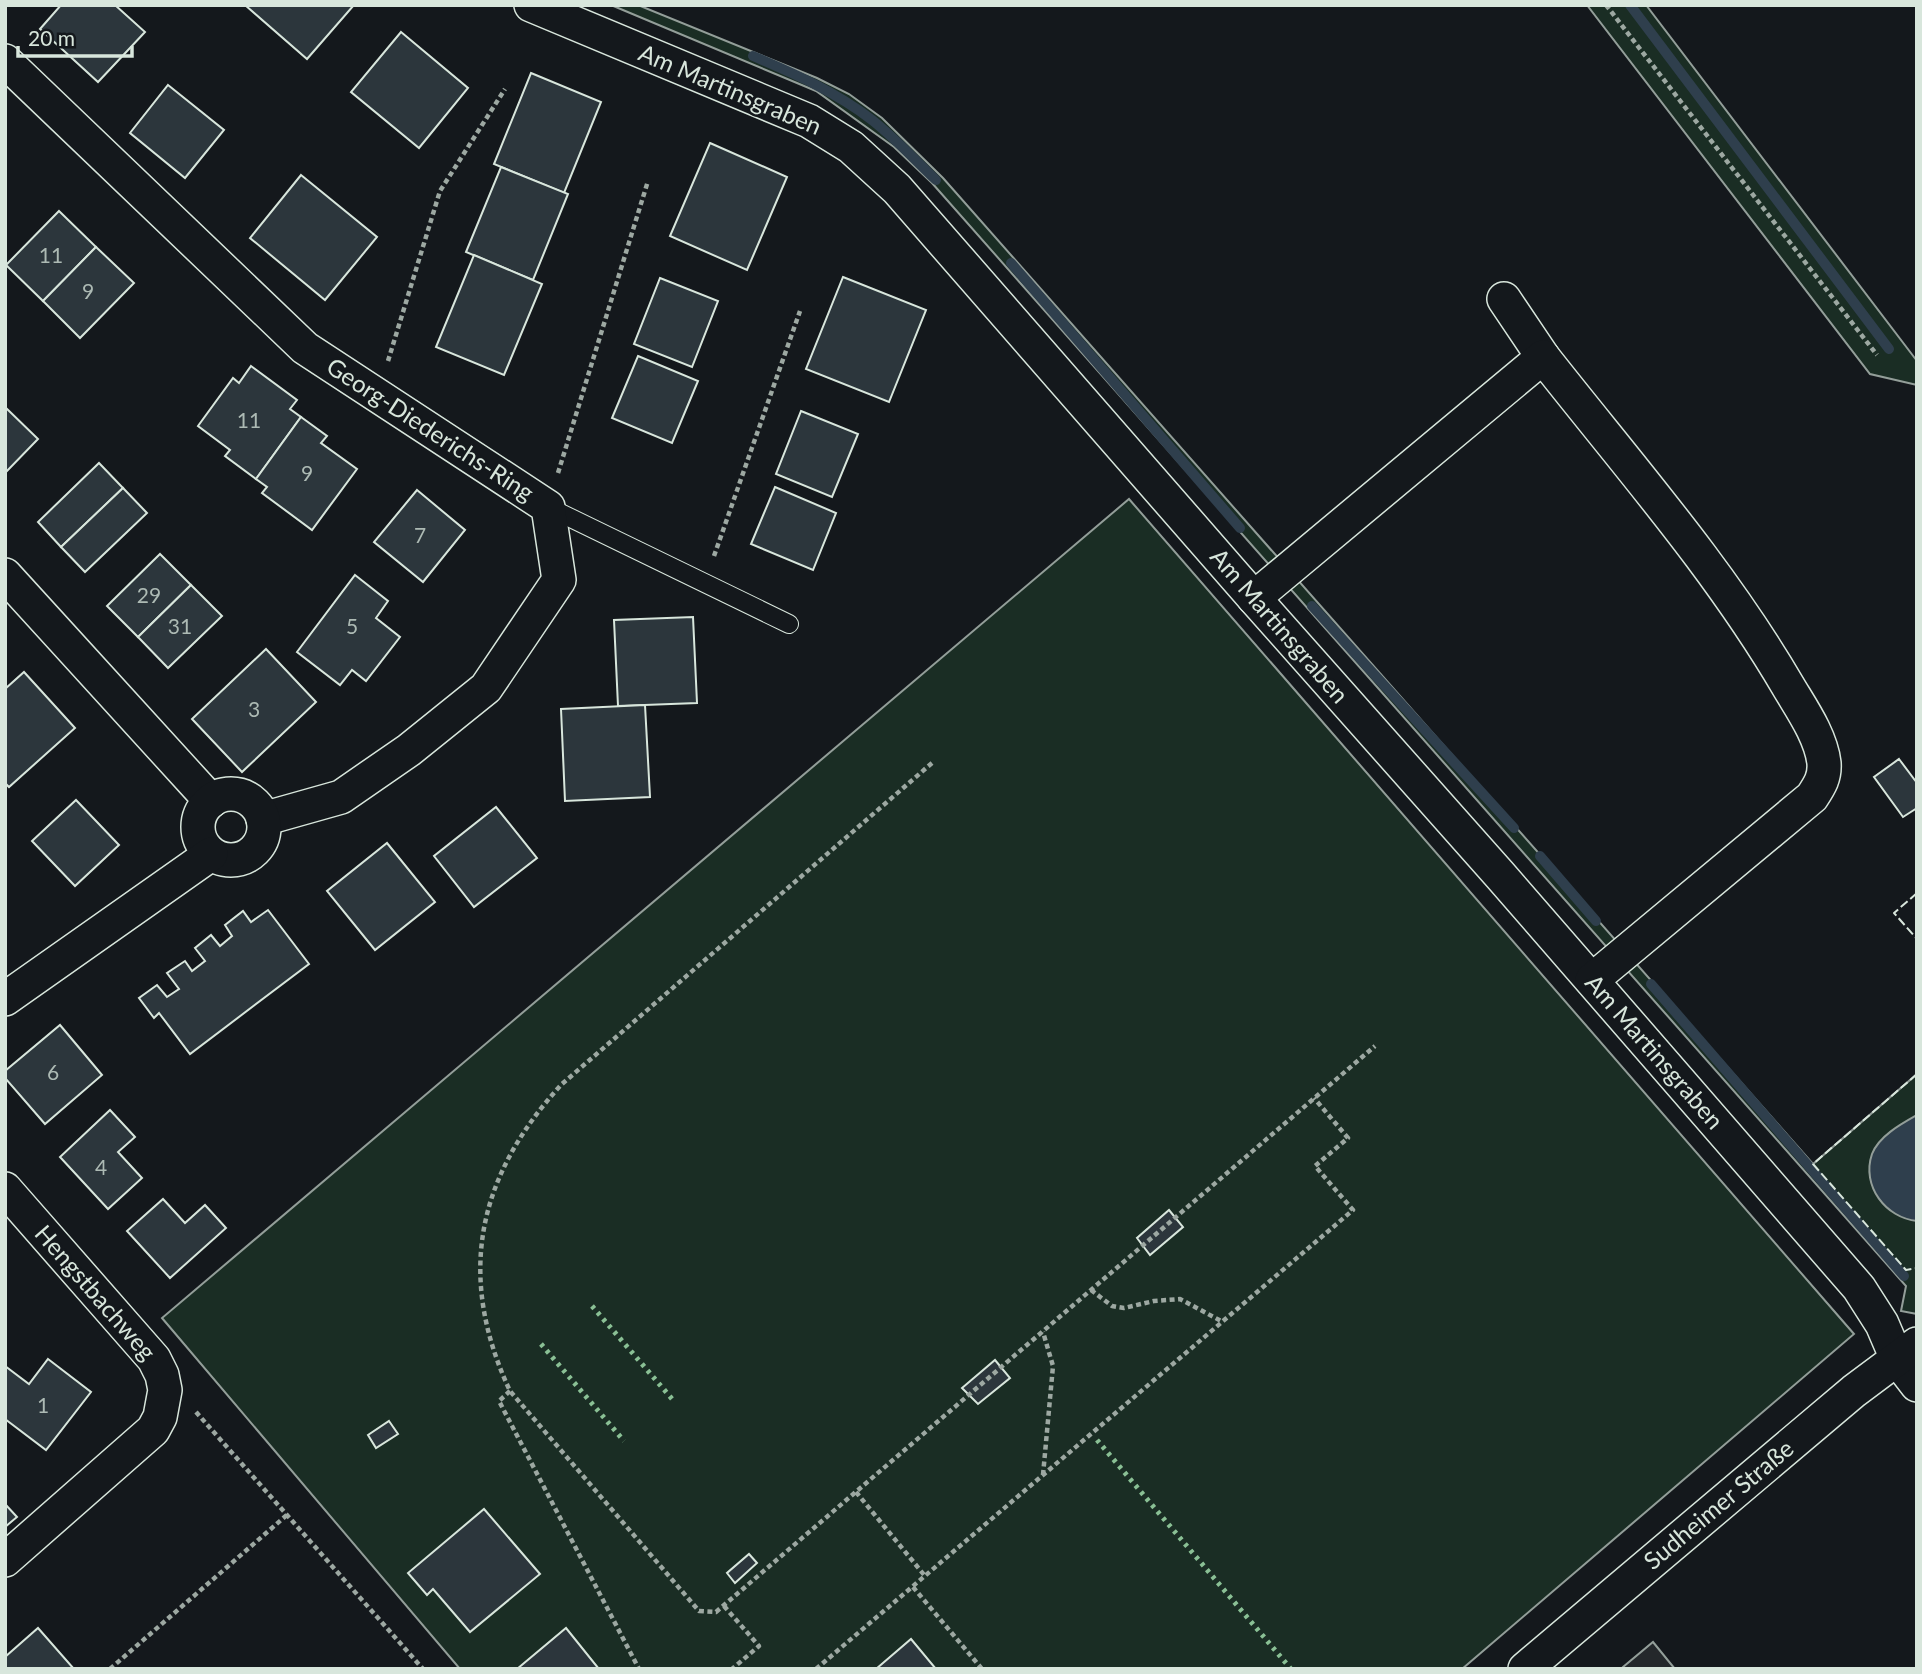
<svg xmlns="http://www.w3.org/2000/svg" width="1922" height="1674" font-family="Lato,sans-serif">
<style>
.green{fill:#1a2d24;stroke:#939e99;stroke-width:2}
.parking{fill:#24282b;stroke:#939e99;stroke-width:2}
.water{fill:#2f3f4d;stroke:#939e99;stroke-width:2}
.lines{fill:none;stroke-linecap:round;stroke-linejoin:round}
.stream{stroke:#2f3f4d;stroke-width:10}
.building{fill:#2c363c;stroke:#d8e6dc;stroke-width:2}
.lane-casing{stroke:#d8e6dc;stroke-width:20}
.street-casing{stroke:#d8e6dc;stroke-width:36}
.path{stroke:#9da8a2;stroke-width:4.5;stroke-dasharray:5 3.5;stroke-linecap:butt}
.lane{stroke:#14181c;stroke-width:18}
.street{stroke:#14181c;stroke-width:33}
.hedge{stroke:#8ac095;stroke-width:5;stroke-dasharray:3.5 5;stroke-linecap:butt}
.fence{stroke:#d8e6dc;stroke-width:2;stroke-dasharray:9 3.5;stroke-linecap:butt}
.labels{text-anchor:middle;stroke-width:5;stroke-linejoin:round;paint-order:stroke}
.number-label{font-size:21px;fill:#adbab4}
.street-label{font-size:24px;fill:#d8e6dc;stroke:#14181c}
</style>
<rect width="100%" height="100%" fill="#14181c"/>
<g class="green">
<polygon points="611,5 638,5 817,78 849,94 882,118 943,178 1813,1164 1917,1074 1917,1314 1901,1311 1906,1286 932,183 894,147 816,91"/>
<polygon points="1587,5 1646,5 1917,361 1917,385 1870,374"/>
<polygon points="1129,499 1854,1334 1462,1669 460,1669 162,1318"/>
</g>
<polygon class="parking" points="1653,1642 1675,1669 1621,1669 1623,1667"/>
<path class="water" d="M1917 1115V1221C1886 1218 1861 1186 1872 1154 1879 1136 1901 1124 1917 1115Z"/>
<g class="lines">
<g class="stream">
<polyline points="1630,5 1889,349"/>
<path d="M753 56C795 74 836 92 872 120 895 138 915 160 936 180"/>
<polyline points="1011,263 1240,528"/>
<polyline points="1312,606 1514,828"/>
<polyline points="1540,856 1596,921"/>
<polyline points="1651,984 1904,1276"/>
</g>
</g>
<g class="building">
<polygon points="61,5 115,5 145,32 98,82 40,29"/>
<polygon points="245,5 354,5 307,59"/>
<polygon points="401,32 468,88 419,148 351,92"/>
<polygon points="531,73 601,102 564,193 494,164"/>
<polygon points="168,85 224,130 185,178 130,133"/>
<polygon points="710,143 787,177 747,270 670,236"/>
<polygon points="501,167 568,194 533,280 466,252"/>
<polygon points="301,175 377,237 325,300 250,238"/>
<polygon points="59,211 96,247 43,301 6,265"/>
<polygon points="96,247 134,283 80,338 43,301"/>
<polygon points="474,255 542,284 504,375 436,347"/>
<polygon points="843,277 926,310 889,402 806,369"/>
<polygon points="660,278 718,301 692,367 634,344"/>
<polygon points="638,356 698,381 672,443 612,418"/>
<polygon points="251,366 297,400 290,409 301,417 256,479 225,456 230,450 198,426 233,378 239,383"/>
<polygon points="5,407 38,439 5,473"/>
<polygon points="801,411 858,434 832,497 776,474"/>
<polygon points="301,417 327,436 321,443 357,469 312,530 262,493 267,487 256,479"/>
<polygon points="99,463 123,488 61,547 38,522"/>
<polygon points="775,487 836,513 813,570 751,544"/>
<polygon points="123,488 147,513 85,572 61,547"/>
<polygon points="417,490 465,530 423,582 374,542"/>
<polygon points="160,554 191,585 138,637 107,606"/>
<polygon points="355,575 388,601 376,618 400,637 366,681 352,670 340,685 297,652"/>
<polygon points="191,585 222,616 168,668 138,637"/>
<polygon points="693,617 697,703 618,706 614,620"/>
<polygon points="266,649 316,702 242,772 192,719"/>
<polygon points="24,672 75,728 9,787 5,783 5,689"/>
<polygon points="645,705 650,797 565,801 561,709"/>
<polygon points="1899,759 1917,783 1917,808 1903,817 1874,777"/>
<polygon points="76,800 119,845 75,886 32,841"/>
<polygon points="496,807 537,858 474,907 434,856"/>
<polygon points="387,843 435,902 375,950 327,891"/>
<polygon points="268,910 309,964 190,1054 159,1013 154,1018 139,998 157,985 167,997 179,989 167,973 185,961 192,971 205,961 195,948 211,935 220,946 232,936 225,925 243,911 251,922"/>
<polygon points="60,1025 102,1075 45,1124 5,1078 5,1071"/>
<polygon points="110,1110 135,1137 118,1152 142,1178 108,1209 60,1157"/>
<polygon points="163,1199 185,1223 205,1205 226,1228 170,1278 127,1231"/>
<polygon points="1169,1210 1183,1227 1150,1255 1137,1238"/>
<polygon points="48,1359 91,1392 46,1450 5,1419 5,1366 29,1384"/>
<polygon points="995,1360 1010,1378 978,1404 962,1388"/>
<polygon points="389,1421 398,1434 376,1448 368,1435"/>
<polygon points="5,1504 17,1517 5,1527"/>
<polygon points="484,1509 540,1574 470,1632 433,1589 427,1595 408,1573"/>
<polygon points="749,1554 757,1563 735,1583 727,1573"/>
<polygon points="38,1628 74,1669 5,1669 5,1657"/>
<polygon points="566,1628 599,1669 517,1669"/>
<polygon points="911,1639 936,1669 876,1669"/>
</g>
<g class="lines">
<defs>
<polyline id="lane" points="548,507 789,624"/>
<g id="street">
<polyline points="531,5 809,121 851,147 897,189 1254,598 1500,875 1859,1288 1882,1324 1897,1359 1917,1385"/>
<polyline points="5,61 305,348 548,507 559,580 486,688 409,750 341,797 263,819"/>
<polyline points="1504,299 1543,357"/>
<polyline points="5,575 211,801"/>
<path d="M1254 598 1543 357C1627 464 1719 568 1788 686 1801 708 1821 736 1824 763 1825 777 1820 785 1812 797L1592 980"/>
<circle cx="231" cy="827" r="33"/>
<polyline points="5,999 211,854"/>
<polyline points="5,1189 154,1359 162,1375 165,1390 160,1417 153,1430 5,1560"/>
<polyline points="1525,1669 1854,1391 1917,1344"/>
</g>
</defs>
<use href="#lane" class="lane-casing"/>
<use href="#street" class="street-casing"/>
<g class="path">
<polyline points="1606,5 1877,355"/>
<polyline points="388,361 440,191 505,89"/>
<polyline points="558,473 648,181"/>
<polyline points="714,556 800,311"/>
<path d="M932 763 562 1084C477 1176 456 1276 510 1391L699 1611 716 1612 1375 1046"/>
<polyline points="1091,1290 1112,1306 1124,1308 1154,1301 1180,1299 1223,1322"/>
<polyline points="510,1391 499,1401 639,1669"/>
<polyline points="196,1412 423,1669"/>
<polyline points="1043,1475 1053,1366 1043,1332"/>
<polyline points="856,1492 925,1576"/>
<polyline points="913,1587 982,1669"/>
<polyline points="724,1606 759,1646 732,1669"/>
<polyline points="110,1669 288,1514"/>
<polyline points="816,1669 1353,1210 1315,1166 1348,1138 1314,1098"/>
</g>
<use href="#lane" class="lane"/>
<use href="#street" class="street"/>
<g class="hedge">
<polyline points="592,1306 673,1400"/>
<polyline points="541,1344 624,1441"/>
<polyline points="1097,1440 1291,1669"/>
</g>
<g class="fence">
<polyline points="1917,893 1894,913 1917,939"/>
<polyline points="1917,1074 1813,1164 1906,1270 1917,1268"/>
</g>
</g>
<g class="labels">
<g class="number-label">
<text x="51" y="263">11</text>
<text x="88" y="299">9</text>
<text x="249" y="428">11</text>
<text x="307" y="481">9</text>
<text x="420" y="543">7</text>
<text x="149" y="603">29</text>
<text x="180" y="634">31</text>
<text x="352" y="634">5</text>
<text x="254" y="717">3</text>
<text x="53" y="1080">6</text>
<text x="101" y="1175">4</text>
<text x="43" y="1413">1</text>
</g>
<g class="street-label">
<text transform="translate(730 90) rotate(23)" y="8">Am Martinsgraben</text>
<text transform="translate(430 430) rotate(33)" y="8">Georg-Diederichs-Ring</text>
<text transform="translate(1279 626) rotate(49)" y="8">Am Martinsgraben</text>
<text transform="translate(1654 1052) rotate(49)" y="8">Am Martinsgraben</text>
<text transform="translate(95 1293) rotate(49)" y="8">Hengstbachweg</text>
<text transform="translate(1719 1505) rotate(-40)" y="8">Sudheimer Straße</text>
</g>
</g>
<rect width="1922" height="1674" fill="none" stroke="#d8e6dc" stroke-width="14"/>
<path d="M18 46v10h114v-10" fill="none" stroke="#d8e6dc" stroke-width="3.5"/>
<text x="28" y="46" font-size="21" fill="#d8e6dc" stroke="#14181c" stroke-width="5" paint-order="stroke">20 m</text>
</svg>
